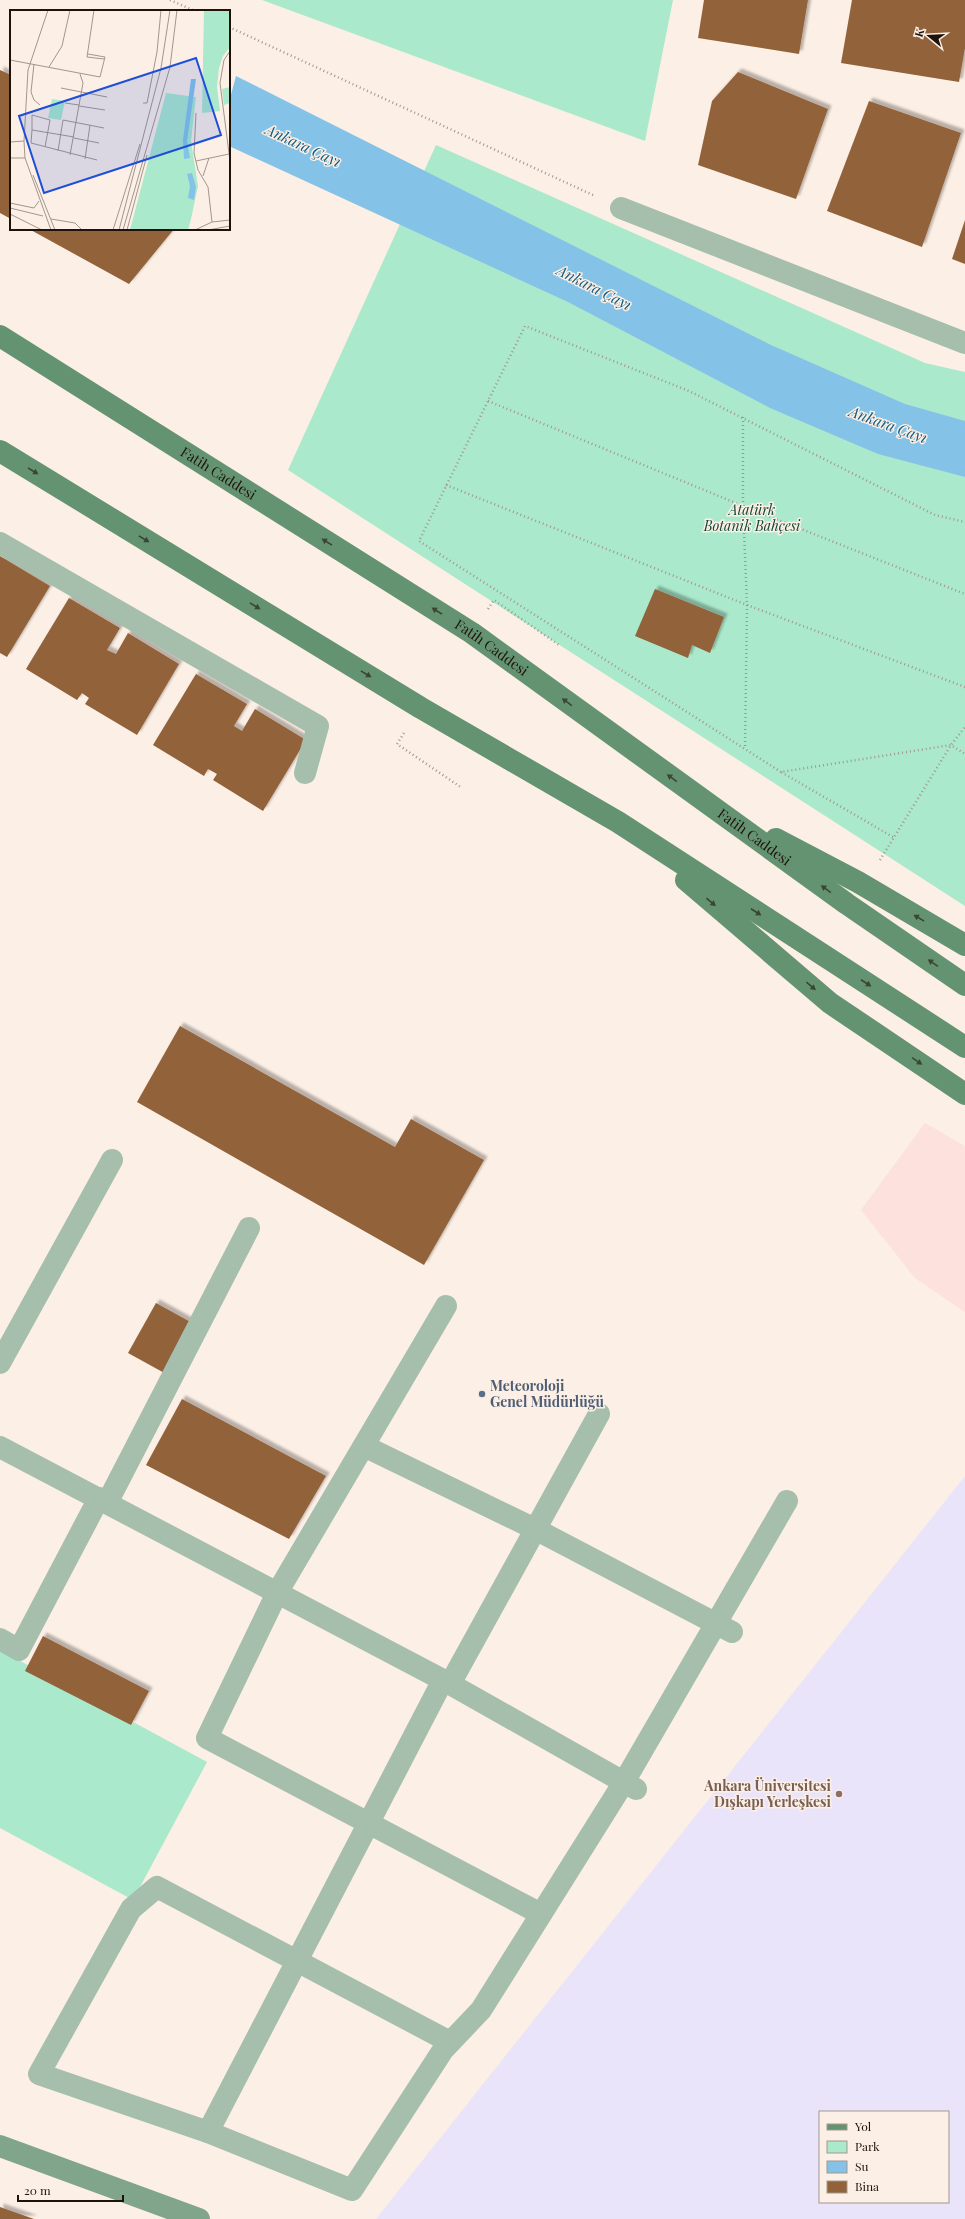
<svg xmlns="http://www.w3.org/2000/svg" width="965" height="2219" font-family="'Playfair Display',serif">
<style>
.industrial{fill:#fce1dc}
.education{fill:#eae4fa;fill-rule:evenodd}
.green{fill:#abe9cc}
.water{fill:#84c2e8}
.building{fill:#92623a;filter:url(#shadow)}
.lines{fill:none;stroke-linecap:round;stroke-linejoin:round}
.path{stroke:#a3978d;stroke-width:2.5;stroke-dasharray:1 3;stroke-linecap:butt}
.street{stroke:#a6bfac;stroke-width:22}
.secondary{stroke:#80a58a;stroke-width:22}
.primary{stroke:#649372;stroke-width:22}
.oneway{fill:#3a4634}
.service-dot{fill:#5c6f8a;stroke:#fcefe5;stroke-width:1.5}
.education-dot{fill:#8d6e63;stroke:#fcefe5;stroke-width:1.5}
.labels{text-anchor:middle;stroke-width:3;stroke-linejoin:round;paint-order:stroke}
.street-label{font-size:14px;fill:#1e130a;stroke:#fcefe5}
.park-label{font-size:14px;font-style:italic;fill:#0d4733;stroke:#fcefe5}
.service-label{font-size:14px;font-weight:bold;fill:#4e5e75;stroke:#fcefe5;text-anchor:start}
.education-label{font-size:14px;font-weight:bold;fill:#785e54;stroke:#fcefe5;text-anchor:end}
.water-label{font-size:15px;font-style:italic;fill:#0f5b80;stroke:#fcefe5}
.inset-road{fill:none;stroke:#a3978d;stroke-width:1}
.view{fill:#1d4ed8;fill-opacity:0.15;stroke:#1d4ed8;stroke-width:2}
.inset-edge{fill:none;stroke:#1e130a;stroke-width:2}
</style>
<defs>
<filter id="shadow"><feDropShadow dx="3.5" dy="-3.5" stdDeviation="1" flood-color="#0004"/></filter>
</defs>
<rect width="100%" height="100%" fill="#fcefe5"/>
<polygon class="industrial" points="925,1123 965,1146 965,1312 915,1278 861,1210"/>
<path class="education" d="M965 1476V2219H376ZM820 2112H948V2202H820Z"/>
<g class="green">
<polygon points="262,0 673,0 645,141"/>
<polygon points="436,145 925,363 965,372 965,906 288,470"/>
<polygon points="0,1650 207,1762 133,1900 0,1828"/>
</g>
<polygon class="water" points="236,76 771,345 905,404 965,421 965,477 878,454 770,408 568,302 229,146 229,102"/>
<g class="building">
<polygon points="704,0 808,0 799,54 698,38"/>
<polygon points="852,0 965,0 965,48 959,82 841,63"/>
<polygon points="0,70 11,75 11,219 0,213"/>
<polygon points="738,72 828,109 796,199 698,165 712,101"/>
<polygon points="869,101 961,133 922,247 827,211"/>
<polygon points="965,220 965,264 952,259"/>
<polygon points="29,229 174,229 129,284"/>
<polygon points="0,556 50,586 7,657 0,653"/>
<polygon points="655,589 724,617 710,653 692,645 688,658 635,636"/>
<polygon points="69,598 120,628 107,650 116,654 128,633 179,664 137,735 85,704 89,698 82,693 77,700 26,669"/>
<polygon points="196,674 247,704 234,726 242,731 255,709 306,740 263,811 213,780 217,774 208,769 204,776 153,745"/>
<polygon points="180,1026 395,1147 411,1119 484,1160 424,1265 137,1102"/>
<polygon points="156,1303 196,1325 168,1375 128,1353"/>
<polygon points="182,1399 326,1476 289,1539 146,1465"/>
<polygon points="43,1636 149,1691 131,1725 25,1671"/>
<polygon points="0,2207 34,2219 0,2219"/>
</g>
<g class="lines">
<g class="path">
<polyline points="170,0 195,11"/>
<polyline points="229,27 595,196"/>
<polyline points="488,401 743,506 965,594"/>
<polyline points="743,417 743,506 747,605 745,748"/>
<polyline points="446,485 747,605 965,687"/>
<polyline points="488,609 494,600 559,645"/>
<polyline points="404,733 397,744 462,788"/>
<polyline points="781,772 419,541 525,326 689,391 935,515 965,522"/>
<polyline points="893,837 781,772 951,745 965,754"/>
<polyline points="880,860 951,745 965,727"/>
</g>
<g class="street">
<polyline points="621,208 965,343"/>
<polyline points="0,543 318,726 305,773"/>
<polyline points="446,1306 277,1593 207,1738 541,1914"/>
<polyline points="0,1363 112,1160"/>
<polyline points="364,1446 535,1529 732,1632"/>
<polyline points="0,1447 443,1680 636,1789"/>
<polyline points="107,1503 249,1228"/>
<polyline points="0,1639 19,1650 99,1498"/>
<polyline points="443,1680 208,2132 352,2190 443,2050 481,2010 624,1782 787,1501"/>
<polyline points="450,1684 599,1414"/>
<polyline points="208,2132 39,2074 131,1909 157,1887 450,2042"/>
</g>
<polyline class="secondary" points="0,2146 199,2219"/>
<g class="primary">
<path id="s1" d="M0 336 472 633 847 904 965 985"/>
<polyline points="0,451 421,708 618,822 965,1047"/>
<polyline points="776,839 858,882 965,945"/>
<polyline points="686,880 830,1003 965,1094"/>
</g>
</g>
<defs><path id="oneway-solid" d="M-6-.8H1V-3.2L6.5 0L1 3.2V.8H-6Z"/></defs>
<g class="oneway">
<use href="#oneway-solid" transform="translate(33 471) rotate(31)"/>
<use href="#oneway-solid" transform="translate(144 539) rotate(31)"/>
<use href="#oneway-solid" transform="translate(327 542) rotate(-148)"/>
<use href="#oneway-solid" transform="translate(255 606) rotate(31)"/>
<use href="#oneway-solid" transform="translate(437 611) rotate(-148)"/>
<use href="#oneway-solid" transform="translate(366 674) rotate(31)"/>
<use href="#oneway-solid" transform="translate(567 702) rotate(-144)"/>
<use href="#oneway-solid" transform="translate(672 778) rotate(-144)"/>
<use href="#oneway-solid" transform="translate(826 889) rotate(-144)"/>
<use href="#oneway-solid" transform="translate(711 902) rotate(40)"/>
<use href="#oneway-solid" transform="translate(756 912) rotate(33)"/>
<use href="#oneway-solid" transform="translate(919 918) rotate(-149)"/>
<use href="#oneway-solid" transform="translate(933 963) rotate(-145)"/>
<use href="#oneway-solid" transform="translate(866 983) rotate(33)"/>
<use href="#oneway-solid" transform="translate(811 986) rotate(40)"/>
<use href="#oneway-solid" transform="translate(917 1061) rotate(34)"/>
</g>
<circle class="service-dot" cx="482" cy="1394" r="4"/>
<circle class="education-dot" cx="839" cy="1794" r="4"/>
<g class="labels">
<g class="street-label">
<text dy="5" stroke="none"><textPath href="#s1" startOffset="258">Fatih Caddesi</textPath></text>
<text dy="5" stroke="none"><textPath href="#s1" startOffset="582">Fatih Caddesi</textPath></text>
<text dy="5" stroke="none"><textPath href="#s1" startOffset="906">Fatih Caddesi</textPath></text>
</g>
<g class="park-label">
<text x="752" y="515">Atatürk<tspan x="752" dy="16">Botanik Bahçesi</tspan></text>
</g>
<g class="service-label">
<text x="490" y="1391">Meteoroloji<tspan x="490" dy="16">Genel Müdürlüğü</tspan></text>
</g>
<g class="education-label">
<text x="831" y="1791">Ankara Üniversitesi<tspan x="831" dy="16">Dışkapı Yerleşkesi</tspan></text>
</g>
<g class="water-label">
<text transform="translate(303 146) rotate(25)" y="5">Ankara Çayı</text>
<text transform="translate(594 288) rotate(27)" y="5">Ankara Çayı</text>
<text transform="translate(888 425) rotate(20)" y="5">Ankara Çayı</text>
</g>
</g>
<g transform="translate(10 10)">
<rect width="220" height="220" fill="#fcefe5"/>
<path d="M194 0H220V37L213 46 209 58 207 77 210 101 192 103ZM220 77V93L214 95 212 79ZM156 83 186 87 181 131 188 176 181 209 178 220H120ZM42 89 55 91 51 110 38 108Z" fill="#abe9cc"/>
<path d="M181 69H186L177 131 180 148 174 149 173 130ZM182 163 186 177 184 190 178 188 180 176 177 164Z" fill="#84c2e8"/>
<path class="inset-road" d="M38 0 18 60 14 131 15 148 41 220M84 0 77 47 94 49M220 41 214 50 210 73 220 151M0 50 90 67 95 47 78 44M24 54 21 82 24 90 30 95M39 57 52 36 60 0M51 78 97 87M55 93 69 95M133 93H137L147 42 151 0M69 96 95 100M186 103 184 143 188 160 198 177 202 212M22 120V105L40 110 35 137M64 127 22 120 21 133 87 150M64 128 89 133M0 132 14 131M48 141 53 110 94 118M60 145 73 73 70 64M0 148H15M75 149 80 115M186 151 219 144M23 165 45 220M193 166 199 148M0 193 24 198 29 191M0 198 33 206M0 204 32 220M41 209 65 213 72 220M103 220 130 134M109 220 151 58 160 0M113 220 160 57 167 0M117 220 137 145M185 220 202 212 220 210M198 220 220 216"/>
<path class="view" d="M186 48 211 125 34 183 9 106Z"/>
<rect width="220" height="220" class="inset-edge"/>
</g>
<rect x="819" y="2111" width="130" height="92" fill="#fcefe5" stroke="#a3978d"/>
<rect x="827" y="2124" width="20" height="6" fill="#649372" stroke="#a3978d"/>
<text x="855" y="2131" font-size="12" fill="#1e130a">Yol</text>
<rect x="827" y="2141" width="20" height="12" fill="#abe9cc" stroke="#a3978d"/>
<text x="855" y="2151" font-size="12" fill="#1e130a">Park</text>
<rect x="827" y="2161" width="20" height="12" fill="#84c2e8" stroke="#a3978d"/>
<text x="855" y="2171" font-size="12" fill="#1e130a">Su</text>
<rect x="827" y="2181" width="20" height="12" fill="#92623a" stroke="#a3978d"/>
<text x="855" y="2191" font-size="12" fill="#1e130a">Bina</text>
<g transform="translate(929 36) rotate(288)" stroke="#fcefe5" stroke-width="3" paint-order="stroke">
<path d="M0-3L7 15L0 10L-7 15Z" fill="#1e130a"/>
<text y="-6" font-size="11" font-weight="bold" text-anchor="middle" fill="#1e130a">K</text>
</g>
<path d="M18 2195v6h105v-6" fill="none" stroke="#1e130a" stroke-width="2"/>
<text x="24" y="2195" font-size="12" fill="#1e130a" stroke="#fcefe5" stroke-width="3" paint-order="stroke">20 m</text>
</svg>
